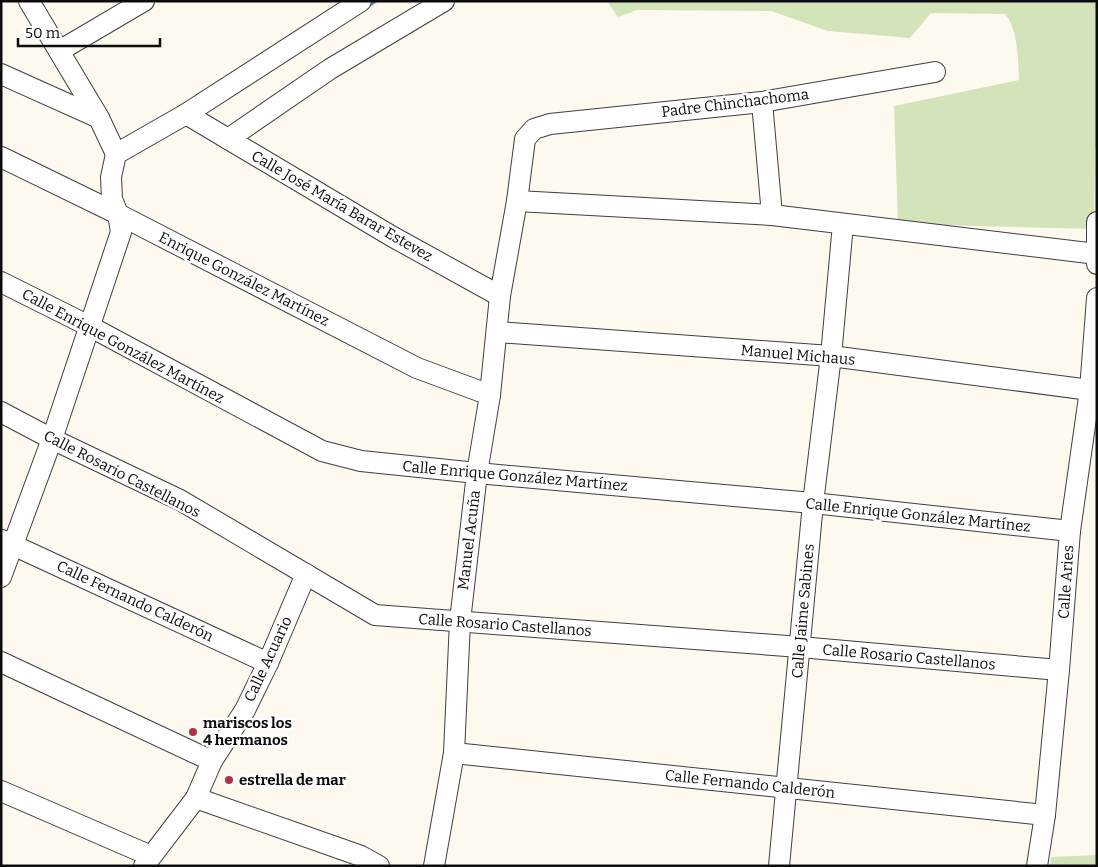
<svg xmlns="http://www.w3.org/2000/svg" width="1098" height="867" font-family="Bitter,serif">
<style>
.green{fill:#d3e4bb}
.lines{fill:none;stroke-linecap:round;stroke-linejoin:round}
.stream{stroke:#4597c0;stroke-width:5.5}
.street-casing{stroke:#3f3f3f;stroke-width:22}
.street{stroke:#fff;stroke-width:20}
.poi-dot{fill:#af3241;stroke:#fff;stroke-width:2}
.labels{text-anchor:middle;stroke-width:5;stroke-linejoin:round;paint-order:stroke}
.street-label{font-size:15px;fill:#0c0c0c;stroke:#fff}
.poi-label{font-size:15px;font-weight:bold;fill:#0c0c0c;stroke:#fff;text-anchor:start}
</style>
<rect width="100%" height="100%" fill="#fdf9ee"/>
<g class="green">
<path d="M607 1H1097V147H1095L1094 229 898 224 894 106 1019 80C1018 61 1018 28 1005 14L931 13 910 38 828 31 771 11 637 10 618 17Z"/>
<polygon points="1097,855 1097,866 1050,866 1051,857"/>
</g>
<g class="lines">
<polyline class="stream" points="364,7 374,1"/>
<defs>
<g id="street">
<polyline points="29,1 99,118 116,154"/>
<polyline points="59,51 144,1"/>
<polyline points="1,74 99,118"/>
<polyline points="762,102 772,215"/>
<polyline points="186,114 393,237 500,296"/>
<polyline points="228,139 330,69 444,1"/>
<polyline points="1,157 118,214 417,368 490,395"/>
<polyline points="517,201 772,215 1097,254"/>
<polyline points="1097,222 1097,264"/>
<polyline points="1,282 89,326 322,451 361,461 477,473 813,503 1070,531"/>
<polyline points="497,332 831,356 1090,390 1097,388"/>
<polyline points="1,412 52,439 180,500 375,615 800,647 1059,670"/>
<polyline points="2,540 268,663"/>
<polyline points="1,577 52,439 121,232 118,214 112,199 111,177 116,154 186,114 361,1"/>
<polyline points="1,662 212,761"/>
<polyline points="454,753 1045,815"/>
<polyline points="1,791 151,856"/>
<polyline points="196,798 361,856 379,866"/>
<polyline points="144,866 196,798 212,761 245,710 268,663 306,574"/>
<polyline points="434,866 454,753 460,621 477,473 490,395 500,296 517,201 525,139 534,129 550,124 762,102 935,72"/>
<polyline points="779,866 813,503 831,356 843,224"/>
<polyline points="1037,866 1045,815 1059,670 1070,531 1090,390 1097,298"/>
</g>
</defs>
<use href="#street" class="street-casing"/>
<use href="#street" class="street"/>
</g>
<g class="poi-dot">
<circle cx="193" cy="732" r="5"/>
<circle cx="229" cy="780" r="5"/>
</g>
<g class="labels">
<g class="street-label">
<text transform="translate(735 103) rotate(-7)" y="5">Padre Chinchachoma</text>
<text transform="translate(342 206) rotate(30)" y="5">Calle José María Barar Estevez</text>
<text transform="translate(244 279) rotate(27)" y="5">Enrique González Martínez</text>
<text transform="translate(123 346) rotate(28)" y="5">Calle Enrique González Martínez</text>
<text transform="translate(798 355) rotate(5)" y="5">Manuel Michaus</text>
<text transform="translate(122 474) rotate(27)" y="5">Calle Rosario Castellanos</text>
<text transform="translate(515 476) rotate(5)" y="5">Calle Enrique González Martínez</text>
<text transform="translate(918 515) rotate(6)" y="5">Calle Enrique González Martínez</text>
<text transform="translate(469 540) rotate(-83)" y="5">Manuel Acuña</text>
<text transform="translate(1066 582) rotate(-86)" y="5">Calle Aries</text>
<text transform="translate(135 601) rotate(25)" y="5">Calle Fernando Calderón</text>
<text transform="translate(803 611) rotate(-85)" y="5">Calle Jaime Sabines</text>
<text transform="translate(505 625) rotate(4)" y="5">Calle Rosario Castellanos</text>
<text transform="translate(909 657) rotate(5)" y="5">Calle Rosario Castellanos</text>
<text transform="translate(268 659) rotate(-65)" y="5">Calle Acuario</text>
<text transform="translate(750 784) rotate(6)" y="5">Calle Fernando Calderón</text>
</g>
<g class="poi-label">
<text x="203" y="728">mariscos los<tspan x="203" dy="17">4 hermanos</tspan></text>
<text x="239" y="785">estrella de mar</text>
</g>
</g>
<rect width="1098" height="867" fill="none" stroke="#0c0c0c" stroke-width="5"/>
<path d="M18 38v8h142v-8" fill="none" stroke="#0c0c0c" stroke-width="2.5"/>
<text x="25" y="38" font-size="15" fill="#0c0c0c" stroke="#ffffff" stroke-width="4" paint-order="stroke">50 m</text>
</svg>
